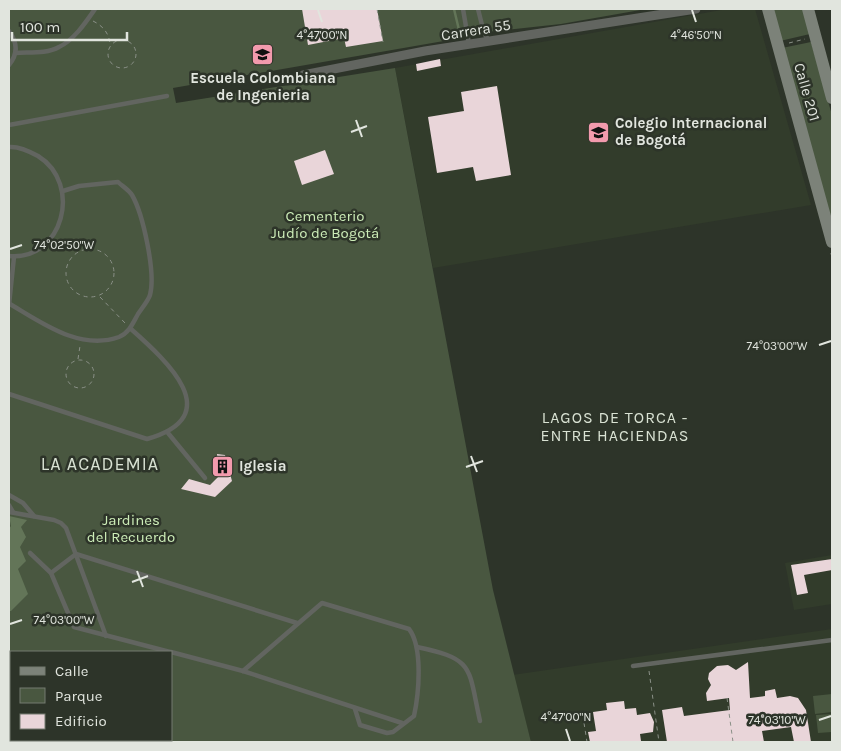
<svg xmlns="http://www.w3.org/2000/svg" width="841" height="751" font-family="Karla,sans-serif">
<style>
.built{fill:#323c2b}
.green{fill:#495740;fill-rule:evenodd}
.water{fill:#637558}
.lines{fill:none;stroke-linecap:round;stroke-linejoin:round}
.stream{stroke:#637558;stroke-width:2.5}
.building{fill:#e9d5d9}
.path{stroke:#8a9087;stroke-width:1;stroke-dasharray:4 4;stroke-linecap:butt}
.service{stroke:#626560;stroke-width:4.5}
.minor{stroke:#626560;stroke-width:9}
.secondary{stroke:#7c8279;stroke-width:12}
.ticks{fill:none;stroke:#e1e5de;stroke-width:2}
.labels{text-anchor:middle;stroke-width:5;stroke-linejoin:round;paint-order:stroke}
.street-label{font-size:15px;fill:#e1e5de;stroke:#2d3429}
.poi-label{font-size:15px;font-weight:bold;fill:#e1e5de;stroke:#2d3429;text-anchor:start}
.park-label{font-size:15px;fill:#cdedb8;stroke:#2d3429}
.neighbourhood-label{font-size:16px;letter-spacing:1px;fill:#d9e2d3;stroke:#2d3429}
.quarter-label{font-size:18px;letter-spacing:1px;fill:#d9e2d3;stroke:#2d3429}
.ticks-label{font-size:12px;text-anchor:middle;fill:#e1e5de;stroke:#2d3429;stroke-width:5;stroke-linejoin:round;paint-order:stroke}
</style>
<rect width="100%" height="100%" fill="#2d3429"/>
<g class="built">
<polygon points="727,9 755,9 811,205 433,268 395,68"/>
<polygon points="832,555 832,604 794,610 785,563"/>
<polygon points="832,629 832,742 531,742 512,675"/>
</g>
<g class="green">
<path d="M9 9H646L561 24 468 34 461 38 173 88 176 103 395 68 493 590 531 742H9ZM11 652H171V740H11Z"/>
<polygon points="772,9 803,9 810,34 780,41"/>
<polygon points="811,42 832,115 832,227 782,48"/>
<polygon points="832,694 832,712 815,714 813,696"/>
<polygon points="832,714 832,732 818,733 816,715"/>
</g>
<polygon class="water" points="9,516 27,520 21,527 26,537 20,547 26,561 18,569 28,594 11,611 9,611 9,529 11,526"/>
<g class="lines">
<polyline class="stream" points="454,9 459,30"/>
</g>
<g class="building">
<polygon points="302,9 377,9 383,41 346,47 344,38 308,45"/>
<polygon points="440,59 441,66 417,71 416,64"/>
<polygon points="497,86 511,175 476,181 473,167 437,173 428,117 464,111 461,92"/>
<polygon points="325,150 334,174 302,185 294,161"/>
<polygon points="217,454 225,455 232,481 215,497 181,489 189,479 210,485 219,476"/>
<polygon points="832,559 832,570 804,575 808,593 797,595 791,565"/>
<polygon points="748,662 750,698 765,696 765,691 775,689 777,698 790,696 798,698 806,710 811,742 794,742 791,727 762,731 764,742 667,742 662,710 682,707 684,716 730,710 729,698 707,701 706,693 711,685 708,679 709,673 717,666 728,665 736,670"/>
<polygon points="624,701 625,709 636,708 637,715 650,713 654,722 653,732 640,734 641,741 590,742 588,732 596,731 593,712 607,710 606,703"/>
</g>
<g class="lines">
<g class="path">
<polyline points="377,9 383,42"/>
<path d="M93 21C103 26 109 33 110 44"/>
<circle cx="122" cy="54" r="14"/>
<polyline points="789,43 805,39"/>
<circle cx="90" cy="273" r="24"/>
<polyline points="831,253 832,258"/>
<polyline points="100,297 125,323"/>
<polyline points="78,359 80,346"/>
<circle cx="80" cy="374" r="14"/>
<polyline points="649,671 659,742"/>
<polyline points="727,698 733,742"/>
<polyline points="584,723 587,742"/>
</g>
<g class="service">
<polyline points="463,9 469,44"/>
<polyline points="478,9 484,33 489,41"/>
<path d="M9 31C18 43 18 54 9 65"/>
<path d="M16 53C29 52 47 54 59 47 74 40 86 22 95 9"/>
<polyline points="9,125 167,96"/>
<path d="M9 147C19 146 29 151 38 156 83 184 63 261 9 256"/>
<path d="M10 304C42 323 80 351 119 337 129 333 133 323 138 314 142 308 148 301 150 295 156 273 143 214 132 195 128 189 122 186 118 182L79 186 63 191"/>
<polyline points="9,305 14,257"/>
<path d="M9 394 147 439C228 416 167 361 131 329"/>
<polyline points="168,433 205,478"/>
<polyline points="9,495 23,503 34,516"/>
<polyline points="9,505 13,512"/>
<polyline points="9,512 54,520 61,523 66,528 106,636"/>
<polyline points="30,553 51,573 74,627 170,652"/>
<polyline points="76,554 297,623"/>
<polyline points="51,573 76,554"/>
<path d="M417 647C475 659 468 667 480 721"/>
<polyline points="171,652 243,671 402,723"/>
<polyline points="633,666 832,640"/>
<path d="M243 671 322 603 409 629C423 647 419 693 414 716L393 732 387 733 360 725 355 709"/>
</g>
<polyline class="minor" points="292,81 303,75 425,51 696,9"/>
<g class="secondary">
<polyline points="768,9 832,242"/>
<polyline points="808,9 832,98"/>
</g>
</g>
<path class="ticks" d="M318 10 322 22M692 10 696 22M356 120 362 137M351 132 367 126M10 249 22 245M819 345 831 341M471 456 477 472M466 467 483 461M137 571 143 587M132 582 148 576M10 624 22 620M819 720 831 716M566 729 570 741"/>
<defs>
<symbol id="university-square" viewBox="-11 -11 22 22"><rect x="-9" y="-9" width="18" height="18" rx="4" fill="#f29aad" stroke="#2d3429"/><path d="M0-5L7-2L0 1L-7-2ZM-4 1L0 2.5L4 1V4Q0 6-4 4Z" fill="#111"/></symbol>
<symbol id="school-square" viewBox="-11 -11 22 22"><rect x="-9" y="-9" width="18" height="18" rx="4" fill="#f29aad" stroke="#2d3429"/><path d="M0-5L7-2L0 1L-7-2ZM-4 1L0 2.5L4 1V4Q0 6-4 4Z" fill="#111"/></symbol>
<symbol id="building-square" viewBox="-11 -11 22 22"><rect x="-9" y="-9" width="18" height="18" rx="4" fill="#f29aad" stroke="#2d3429"/><path d="M-4-6H4V6H1V3H-1V6H-4ZM-2.5-4.3h1.7v1.8h-1.7ZM.8-4.3h1.7v1.8H.8ZM-2.5-1h1.7V.8h-1.7ZM.8-1h1.7V.8H.8Z" fill="#111"/></symbol>
</defs>
<g fill-rule="evenodd">
<use href="#university-square" x="250" y="42" width="25" height="25"/>
<use href="#school-square" x="586" y="120" width="25" height="25"/>
<use href="#building-square" x="210" y="454" width="25" height="25"/>
</g>
<g class="labels">
<g class="street-label">
<text transform="translate(476 30) rotate(-9)" y="5">Carrera 55</text>
<text transform="translate(807 92) rotate(74)" y="5">Calle 201</text>
</g>
<g class="poi-label">
<text x="263" y="83" text-anchor="middle">Escuela Colombiana<tspan x="263" dy="17">de Ingenieria</tspan></text>
<text x="615" y="128">Colegio Internacional<tspan x="615" dy="17">de Bogotá</tspan></text>
<text x="239" y="471">Iglesia</text>
</g>
<g class="park-label">
<text x="325" y="221">Cementerio<tspan x="325" dy="17">Judío de Bogotá</tspan></text>
<text x="131" y="525">Jardines<tspan x="131" dy="17">del Recuerdo</tspan></text>
</g>
<g class="neighbourhood-label">
<text x="615" y="423">LAGOS DE TORCA -<tspan x="615" dy="18">ENTRE HACIENDAS</tspan></text>
</g>
<g class="quarter-label">
<text x="100" y="470">LA ACADEMIA</text>
</g>
</g>
<g class="ticks-label">
<text x="696" y="39">4°46'50"N</text>
<text x="322" y="39">4°47'00"N</text>
<text x="64" y="249">74°02'50"W</text>
<text x="777" y="350">74°03'00"W</text>
<text x="64" y="624">74°03'00"W</text>
<text x="566" y="721">4°47'00"N</text>
<text x="777" y="724">74°03'10"W</text>
</g>
<rect width="841" height="751" fill="none" stroke="#e1e5de" stroke-width="20"/>
<rect x="10" y="651" width="162" height="90" fill="#2d3429" stroke="#757b71"/>
<rect x="20" y="667" width="25" height="8" fill="#7c8279" stroke="#757b71"/>
<text x="55" y="676" font-size="15" fill="#e1e5de">Calle</text>
<rect x="20" y="688" width="25" height="15" fill="#495740" stroke="#757b71"/>
<text x="55" y="701" font-size="15" fill="#e1e5de">Parque</text>
<rect x="20" y="714" width="25" height="15" fill="#e9d5d9" stroke="#757b71"/>
<text x="55" y="726" font-size="15" fill="#e1e5de">Edificio</text>
<path d="M12 32v8h115v-8" fill="none" stroke="#e1e5de" stroke-width="2.5"/>
<text x="20" y="32" font-size="15" fill="#e1e5de" stroke="#2d3429" stroke-width="4" paint-order="stroke">100 m</text>
</svg>
